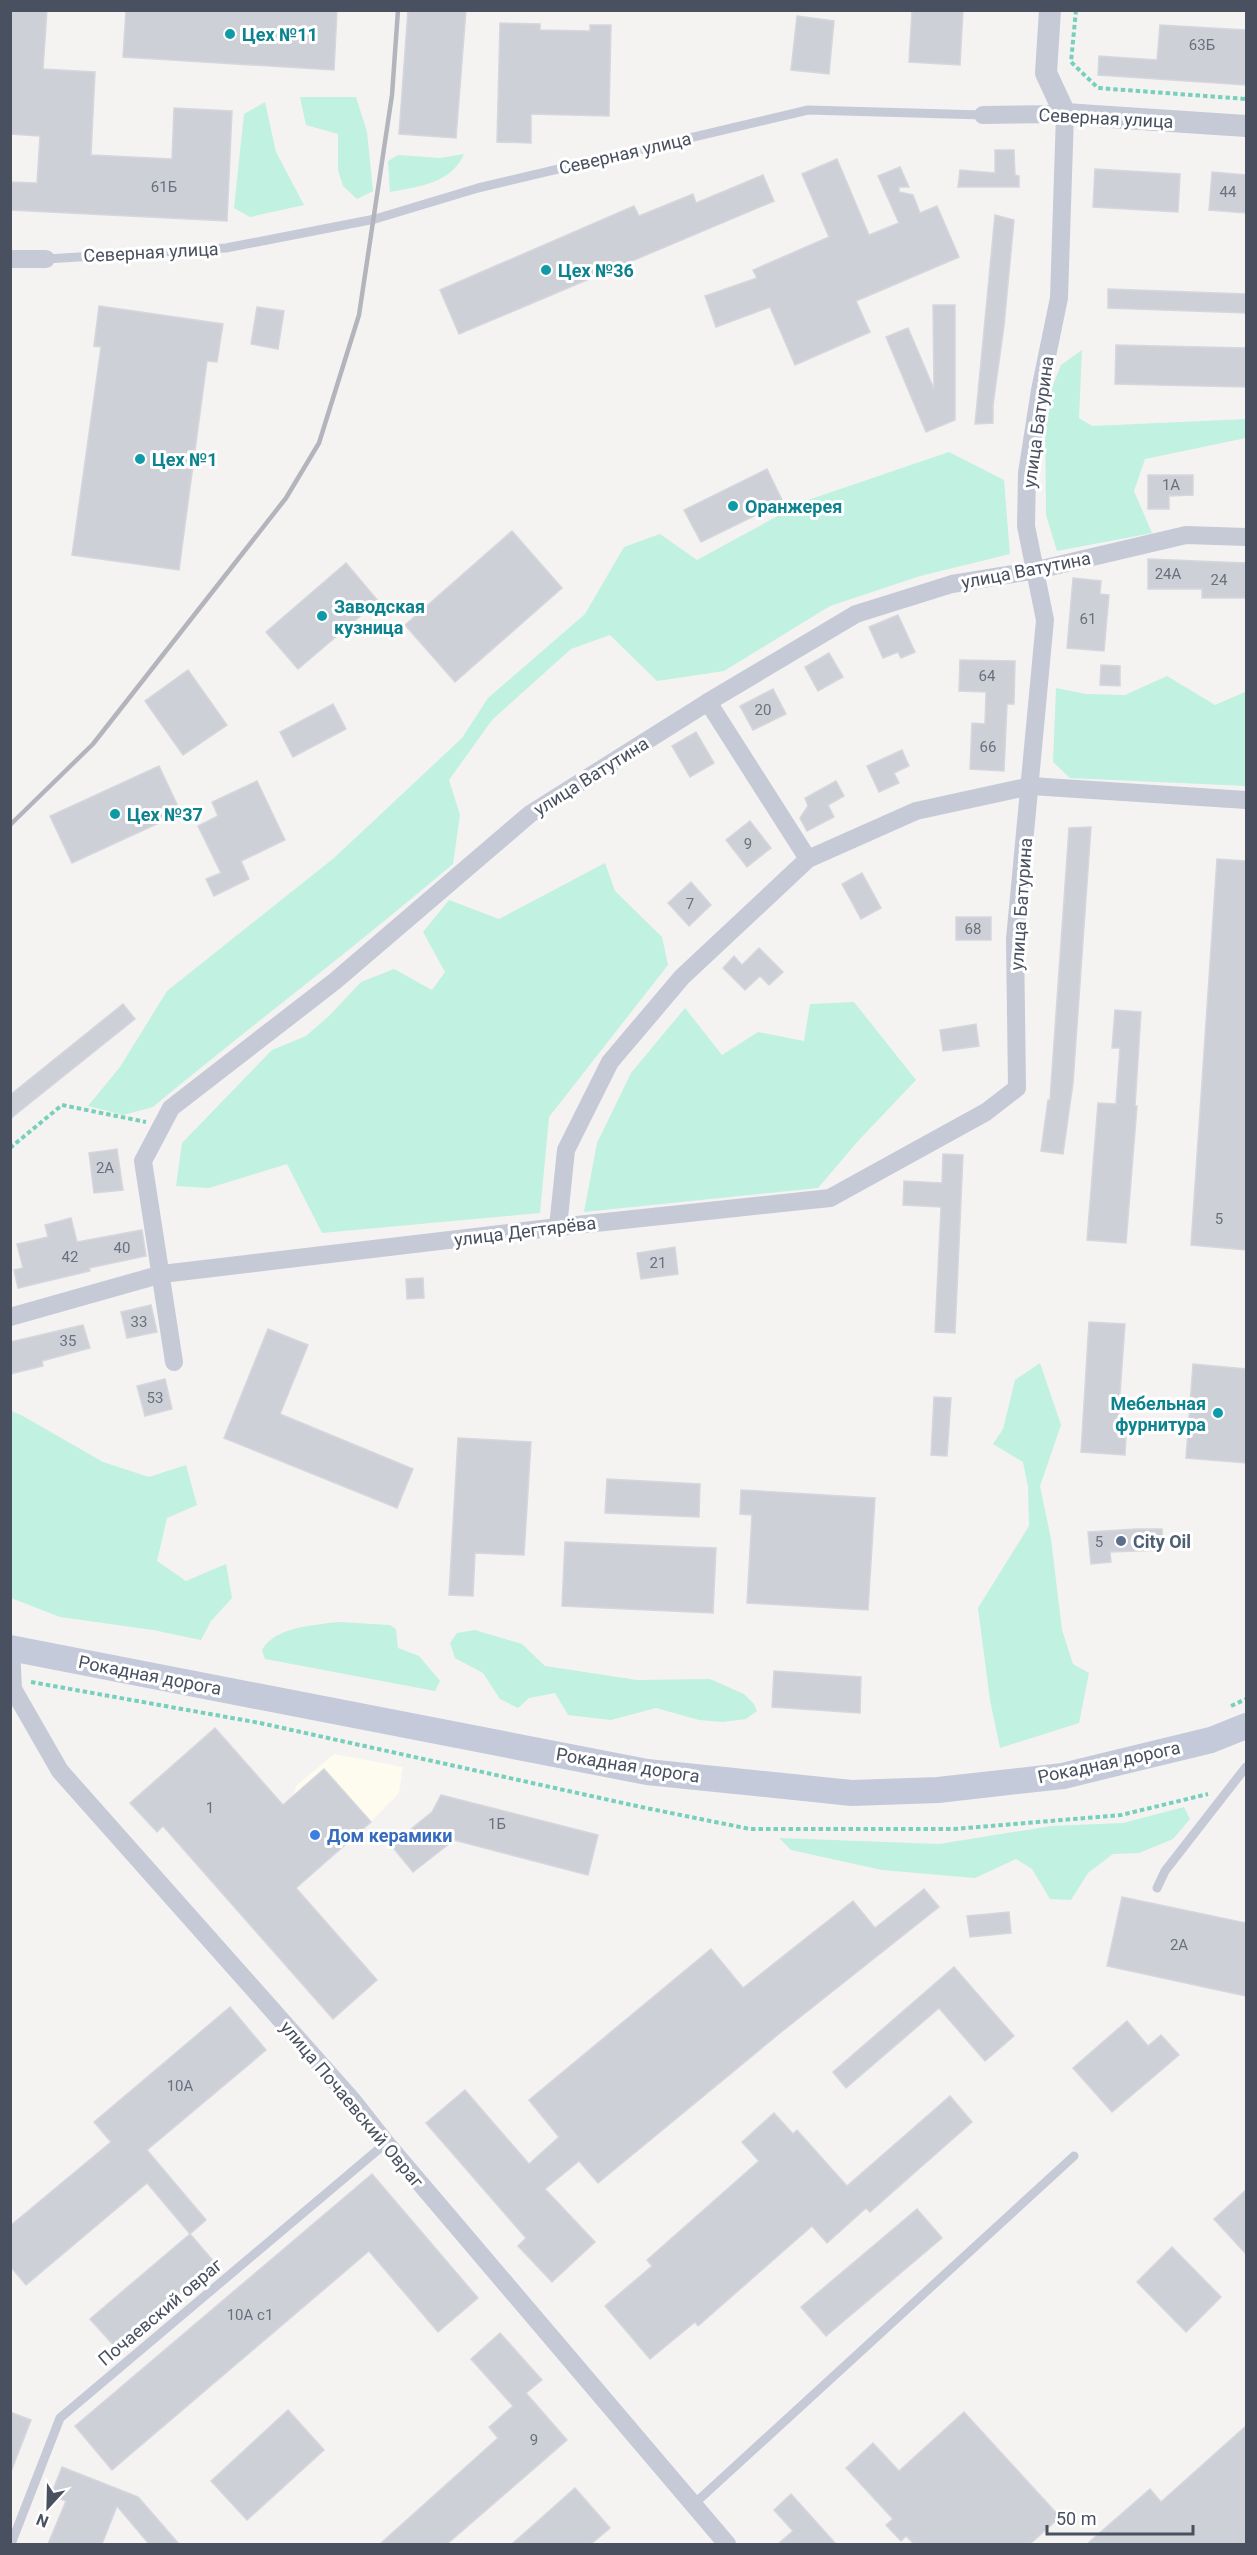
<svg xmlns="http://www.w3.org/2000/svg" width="1257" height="2555" viewBox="0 0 1257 2555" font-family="Roboto,sans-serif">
<rect width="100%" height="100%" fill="#f4f3f2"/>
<path fill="#fdfcee" d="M334,1754L403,1767L399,1793L371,1822L296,1888L289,1812L296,1786Z"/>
<g fill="#c1f1e0">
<path d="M300,97H356L367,132L373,191L357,199L343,186L338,170V134L306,125Z"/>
<path d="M265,102L276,152L304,205L250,217L234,208L244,114Z"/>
<path d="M464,154C452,183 418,187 390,192L388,161L398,155L440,158Z"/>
<path d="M1082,350L1079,418L1092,426L1246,419V438L1145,459L1134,491L1152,533L1057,551L1046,515L1045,405L1061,365Z"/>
<path d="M949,452L1004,480L1010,554L920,576L830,606L724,671L657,681L610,635L571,649L492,720L449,780L460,815L453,864C355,947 252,1025 153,1107L123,1115L88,1106L120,1067L167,991L334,858L462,738L488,698L585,614L624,547L660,534L697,560L805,501Z"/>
<path d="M1246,673V786L1070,778L1053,762L1056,688L1086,694L1125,695L1167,676L1215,705L1245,692Z"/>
<path d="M605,863L615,891L662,937L668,965L549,1117L540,1213L322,1233L287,1164L209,1188L176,1186L182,1143L272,1050L306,1036L329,1016L361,982L394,969L432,990L445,972L423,932L449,900L499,919Z"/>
<path d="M854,1002L916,1080L858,1141L818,1188L584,1212L597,1143L631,1073L685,1008L722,1055L758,1032L804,1041L810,1004Z"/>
<path d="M1040,1363L1061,1425L1040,1486L1051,1539L1062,1630L1073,1664L1089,1673L1079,1723L1000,1748L990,1700L978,1608L1029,1526L1028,1487L1023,1462L993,1444L1003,1429L1015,1380Z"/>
<path d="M11,1411L21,1415L103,1462L149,1477L186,1465L197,1505L167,1518L157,1561L186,1581L226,1564L232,1598L211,1621L201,1640L153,1630L60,1617L11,1598Z"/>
<path d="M338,1622L390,1625L396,1629L398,1648L419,1656L440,1681L435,1691L265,1659L262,1650C274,1627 315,1625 338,1622Z"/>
<path d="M475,1630L522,1644L545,1666L637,1680L710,1679L744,1694L754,1704L757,1711L746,1719L723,1722L699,1720L656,1708L611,1720L568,1715L555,1693L529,1698L518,1708L500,1699L483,1673L455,1658L450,1643L457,1633Z"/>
<path d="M1184,1807L1190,1819L1173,1839L1139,1853L1113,1854L1088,1873L1071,1900L1050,1899L1032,1869L1016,1859L975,1878L882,1870L791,1850L779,1838L939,1844L1051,1826L1123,1823Z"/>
</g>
<g fill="#ced0d7" stroke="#d6d6dd" stroke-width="1.5">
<path d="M10,10H47L43,69L95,72L91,155L172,159L174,108L232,111L227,221L10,210V182L37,183L40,136L10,134Z"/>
<path d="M126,10H337L334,70L123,57Z"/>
<path d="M408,10H466L456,138L399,134Z"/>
<path d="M912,10H963L960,65L909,62Z"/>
<path d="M797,16L834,21L829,74L791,70Z"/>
<path d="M500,23L540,24V30L590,31V25H611L609,116L531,114V143L497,142Z"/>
<path d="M1160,25L1246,30V85L1098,75L1099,56L1157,60Z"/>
<path d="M995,150H1014L1015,175L1019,176V187H958L960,170L995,173Z"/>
<path d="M837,159L869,235L899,223L878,176L900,167L909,187H899V192L913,195L920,213L937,206L959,257L856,301L870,332L795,365L770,307L716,327L705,296L757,278L753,270L829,237L802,174Z"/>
<path d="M1095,169L1180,174L1178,212L1093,207Z"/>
<path d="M1212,172L1246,175V213L1209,210Z"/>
<path d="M763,175L774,201L459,334L440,290L634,206L639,216L693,194L696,203Z"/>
<path d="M995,215L1014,220L1004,326L993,405V423L975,424Z"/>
<path d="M1108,289L1246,294V313L1108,308Z"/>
<path d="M933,305H955V420L926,432L886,337L908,328L934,389Z"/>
<path d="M99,306L223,324L217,362L207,361L179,570L72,555L101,347L94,346Z"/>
<path d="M257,307L284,311L278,349L251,344Z"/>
<path d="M1116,345L1246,348V387L1115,384Z"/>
<path d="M767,469L783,502L701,542L684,510Z"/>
<path d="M1148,475H1193V495L1169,496V509H1148Z"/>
<path d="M512,531L562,588L455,682L405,625Z"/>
<path d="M1148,559L1246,563V598H1202V589H1148Z"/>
<path d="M346,563L378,601L298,669L266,632Z"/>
<path d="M1073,578L1101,581L1100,594L1109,595L1104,651L1067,648Z"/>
<path d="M898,615L915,652L901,658L898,652L883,658L869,627Z"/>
<path d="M829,653L843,677L818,691L805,667Z"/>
<path d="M960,660L1015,661L1014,704H1007L1004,771L970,769L972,723L985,724L986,692L959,691Z"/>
<path d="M1101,665L1120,666V686L1100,685Z"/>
<path d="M188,670L227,725L183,755L145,701Z"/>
<path d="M773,689L786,714L753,730L740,706Z"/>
<path d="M333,704L346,729L293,757L280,732Z"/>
<path d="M696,732L714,763L690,777L672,746Z"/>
<path d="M902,750L909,766L894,773L899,783L879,792L867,766Z"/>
<path d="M159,766L181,813L72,863L50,816Z"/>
<path d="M257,781L285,840L241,861L249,879L214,896L206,879L221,873L198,826L218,816L212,802Z"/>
<path d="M836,781L844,796L828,805L834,817L807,831L800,818L808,806L805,798Z"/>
<path d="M750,821L771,848L747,867L726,840Z"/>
<path d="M1091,827L1073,1083L1063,1154L1041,1151L1048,1100H1050L1069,828Z"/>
<path d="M1217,859L1246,861V1250L1191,1245Z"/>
<path d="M862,873L881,908L861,919L842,884Z"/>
<path d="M691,882L711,905L689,926L668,903Z"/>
<rect x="956" y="917" width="35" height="23"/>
<path d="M759,948L783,972L769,985L760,976L745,990L723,968L734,956L742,965Z"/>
<path d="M123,1004L135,1019L10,1119V1095Z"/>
<path d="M1115,1010L1141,1012L1135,1106H1137L1126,1243L1087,1240L1098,1103L1116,1104L1120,1048H1112Z"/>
<path d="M976,1024L979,1046L943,1051L940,1030Z"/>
<path d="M117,1149L123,1190L94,1193L89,1153Z"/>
<path d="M943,1154L963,1155L955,1333L935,1332L941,1207L903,1205L904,1181L942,1183Z"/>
<path d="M71,1218L77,1242L142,1230L146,1256L89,1268L90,1271L18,1288L14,1270L23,1268L17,1244L48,1237L45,1225Z"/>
<path d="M675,1247L678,1274L641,1279L637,1253Z"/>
<path d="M423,1278L424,1298L407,1299L406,1279Z"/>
<path d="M151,1305L157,1332L127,1338L121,1312Z"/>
<path d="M1089,1322L1125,1324L1117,1435L1126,1436L1125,1455L1081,1452Z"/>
<path d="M83,1325L90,1348L42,1361L43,1366L10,1374V1342Z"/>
<path d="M268,1329L308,1345L280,1414L413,1469L397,1508L224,1438Z"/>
<path d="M1193,1364L1246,1369V1463L1186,1458Z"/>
<path d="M165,1379L172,1409L145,1416L137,1386Z"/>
<path d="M934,1397L951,1398L947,1456L931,1455Z"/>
<path d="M458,1438L531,1442L524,1555L475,1553L473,1596L449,1595Z"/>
<path d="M607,1479L700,1484L699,1517L605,1513Z"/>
<path d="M741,1490L875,1498L868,1610L747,1603L752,1515L740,1514Z"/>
<path d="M1137,1529H1162L1163,1550L1110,1552L1111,1562L1091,1564L1088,1532Z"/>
<path d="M565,1542L716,1548L713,1613L562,1606Z"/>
<path d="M774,1671L861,1677L860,1713L772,1707Z"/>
<path d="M215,1728L283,1805L324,1769L371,1822L296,1888L377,1980L333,2019L163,1826L157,1832L130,1803Z"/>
<path d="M441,1795L598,1835L588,1875L454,1840L413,1872L391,1845L432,1812Z"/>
<path d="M924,1889L939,1907L780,2033L598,2183L579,2161L545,2189L595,2242L552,2282L518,2246L526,2238L426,2123L465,2090L529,2164L559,2137L529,2100L711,1949L743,1988L853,1901L875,1928Z"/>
<path d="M1122,1897L1246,1923V1996L1107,1966Z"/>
<path d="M1009,1912L1011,1933L970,1937L967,1916Z"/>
<path d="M954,1967L1014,2036L985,2061L939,2008L846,2088L833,2072Z"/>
<path d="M230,2007L266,2050L147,2150L206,2220L190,2234L147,2183L26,2285L10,2266V2226L111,2142L94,2122Z"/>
<path d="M1127,2021L1148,2046L1161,2035L1179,2055L1112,2112L1073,2068Z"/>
<path d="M950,2096L972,2122L870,2212L866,2208L827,2243L812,2226L698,2326L695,2322L650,2359L605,2306L652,2266L647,2260L759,2161L742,2142L774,2113L793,2134L797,2130L847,2186Z"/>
<path d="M372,2174L478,2298L438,2332L369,2251L112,2470L75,2426Z"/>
<path d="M1246,2190V2254L1214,2219Z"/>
<path d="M917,2209L942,2238L826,2336L801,2307Z"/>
<path d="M190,2234L215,2263L116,2348L90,2319Z"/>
<path d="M1172,2247L1221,2297L1186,2332L1137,2282Z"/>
<path d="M500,2333L542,2380L526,2393L567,2440L447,2544H380L498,2438L489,2427L513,2406L471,2359Z"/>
<path d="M288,2410L324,2450L247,2520L211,2481Z"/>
<path d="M10,2412L31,2420L12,2469H10Z"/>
<path d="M964,2412L1060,2517L1030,2544H914L906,2536L901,2541L886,2525L893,2519L846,2468L873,2443L899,2471Z"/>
<path d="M1246,2426V2544H1087L1150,2489L1161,2502Z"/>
<path d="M62,2467L138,2497L179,2544H149L117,2506L102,2544H48L66,2501L51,2495Z"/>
<path d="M575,2488L610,2528L591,2544H512Z"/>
<path d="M791,2494L836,2544H778L793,2531L774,2510Z"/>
</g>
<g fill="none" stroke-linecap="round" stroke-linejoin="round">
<g stroke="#78d0bb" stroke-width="4" stroke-dasharray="4.5 3" stroke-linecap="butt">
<path d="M1076,10L1071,62L1098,88L1246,99"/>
<path d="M10,1148L62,1105L146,1122"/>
<path d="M31,1682L260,1723L641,1807L750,1829H954L1121,1815L1208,1794"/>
<path d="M1231,1706L1246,1699"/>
</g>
<g stroke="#c6cad7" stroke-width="9">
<path d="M46,259L226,248L375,219L478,188L808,110L983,115"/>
<path d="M1157,1888L1165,1871L1246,1767"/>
<path d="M693,2505L1074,2156"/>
<path d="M11,2544L60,2418L386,2143"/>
</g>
<g stroke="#c6cad7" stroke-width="18">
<path d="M10,259H46"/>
<path d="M708,702L808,859"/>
<path d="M558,1227L566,1150L610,1062L682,977L808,859L916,811L1031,786L1246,800"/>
<path d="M10,1317L162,1274L558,1227L830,1198L986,1112L1017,1088L1015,939L1045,620L1026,526L1027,473L1040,390L1059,298L1065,114L983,115"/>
<path d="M174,1362L143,1161L171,1108L335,981L530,814L708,702L856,614L952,584L1037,570L1186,535L1246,537"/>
<path d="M11,1648L13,1689L60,1771L353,2101L386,2143L727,2544"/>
</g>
<path stroke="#c6cad7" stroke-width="22" d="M1050,10L1046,73L1065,114L1246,126"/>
<path stroke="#c5cadb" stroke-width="26" d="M10,1648L647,1772L852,1793L938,1790L1063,1776L1211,1740L1246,1726"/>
<path stroke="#b4b5bc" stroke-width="4.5" d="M10,825L93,744L286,498L319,443L359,315L392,95L398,10"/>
</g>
<g fill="#0f9aa8" stroke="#fff" stroke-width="2">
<circle cx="230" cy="34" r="6"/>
<circle cx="546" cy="270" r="6"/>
<circle cx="140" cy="459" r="6"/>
<circle cx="733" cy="506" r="6"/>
<circle cx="322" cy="616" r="6"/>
<circle cx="115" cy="814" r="6"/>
<circle cx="1218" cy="1413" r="6"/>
</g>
<circle fill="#5c6f8a" stroke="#fff" stroke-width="2" cx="1121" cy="1541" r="6"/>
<circle fill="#3f7fe0" stroke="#fff" stroke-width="2" cx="315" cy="1835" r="6"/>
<g text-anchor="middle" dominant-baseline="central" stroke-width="6" stroke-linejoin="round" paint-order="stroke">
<g font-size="15" fill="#6a707e">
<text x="1202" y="45">63Б</text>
<text x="164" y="187">61Б</text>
<text x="1228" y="192">44</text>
<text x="1171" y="485">1А</text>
<text x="1168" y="574">24А</text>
<text x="1219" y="580">24</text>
<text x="1088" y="619">61</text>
<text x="987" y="676">64</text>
<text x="763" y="710">20</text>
<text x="988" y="747">66</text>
<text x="748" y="844">9</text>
<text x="690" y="904">7</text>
<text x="973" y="929">68</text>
<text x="105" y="1168">2А</text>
<text x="1219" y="1219">5</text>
<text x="122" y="1248">40</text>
<text x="70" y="1257">42</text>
<text x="658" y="1263">21</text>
<text x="139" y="1322">33</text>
<text x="68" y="1341">35</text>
<text x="155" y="1398">53</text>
<text x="1099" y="1542">5</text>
<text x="210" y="1808">1</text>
<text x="497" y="1824">1Б</text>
<text x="1179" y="1945">2А</text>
<text x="180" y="2086">10А</text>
<text x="250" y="2315">10А с1</text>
<text x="534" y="2440">9</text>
</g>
<g font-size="18" font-weight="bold" fill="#0d838f" stroke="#fff" text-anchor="start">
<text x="242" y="34">Цех №11</text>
<text x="558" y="270">Цех №36</text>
<text x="152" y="459">Цех №1</text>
<text x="745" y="506">Оранжерея</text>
<text x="334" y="606">Заводская<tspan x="334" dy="21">кузница</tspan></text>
<text x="127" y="814">Цех №37</text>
<text x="1206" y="1403" text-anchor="end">Мебельная<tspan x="1206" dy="21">фурнитура</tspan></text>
</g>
<g font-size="18" fill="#495060" stroke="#fff">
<text transform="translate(1106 118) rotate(3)">Северная улица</text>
<text transform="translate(625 153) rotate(-13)">Северная улица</text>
<text transform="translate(151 252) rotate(-3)">Северная улица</text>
<text transform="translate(1038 422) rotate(-82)">улица Батурина</text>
<text transform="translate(1026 570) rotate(-11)">улица Ватутина</text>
<text transform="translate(591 776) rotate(-32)">улица Ватутина</text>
<text transform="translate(1021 904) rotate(-86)">улица Батурина</text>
<text transform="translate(525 1231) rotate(-7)">улица Дегтярёва</text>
<text transform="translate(150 1675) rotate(11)">Рокадная дорога</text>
<text transform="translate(1109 1762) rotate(-12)">Рокадная дорога</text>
<text transform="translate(628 1765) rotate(9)">Рокадная дорога</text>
<text transform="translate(352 2104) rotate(50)">улица Почаевский Овраг</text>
<text transform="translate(160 2312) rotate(-40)">Почаевский овраг</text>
</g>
<g font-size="18" font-weight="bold" fill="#4e5e75" stroke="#fff" text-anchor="start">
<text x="1133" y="1541">City Oil</text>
</g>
<g font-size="18" font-weight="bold" fill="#366cbe" stroke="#fff" text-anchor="start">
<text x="327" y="1835">Дом керамики</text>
</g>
</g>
<rect width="1257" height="2555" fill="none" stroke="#495060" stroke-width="24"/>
<g transform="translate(48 2507) rotate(202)" stroke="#ffffff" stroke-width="4.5" paint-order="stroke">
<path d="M0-4.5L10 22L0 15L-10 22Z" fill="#495060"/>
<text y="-9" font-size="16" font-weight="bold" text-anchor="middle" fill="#495060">N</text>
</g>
<path d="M1047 2525v9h146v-9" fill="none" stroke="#495060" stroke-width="3"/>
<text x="1056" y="2525" font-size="18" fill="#495060" stroke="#ffffff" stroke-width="4.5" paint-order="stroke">50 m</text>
</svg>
